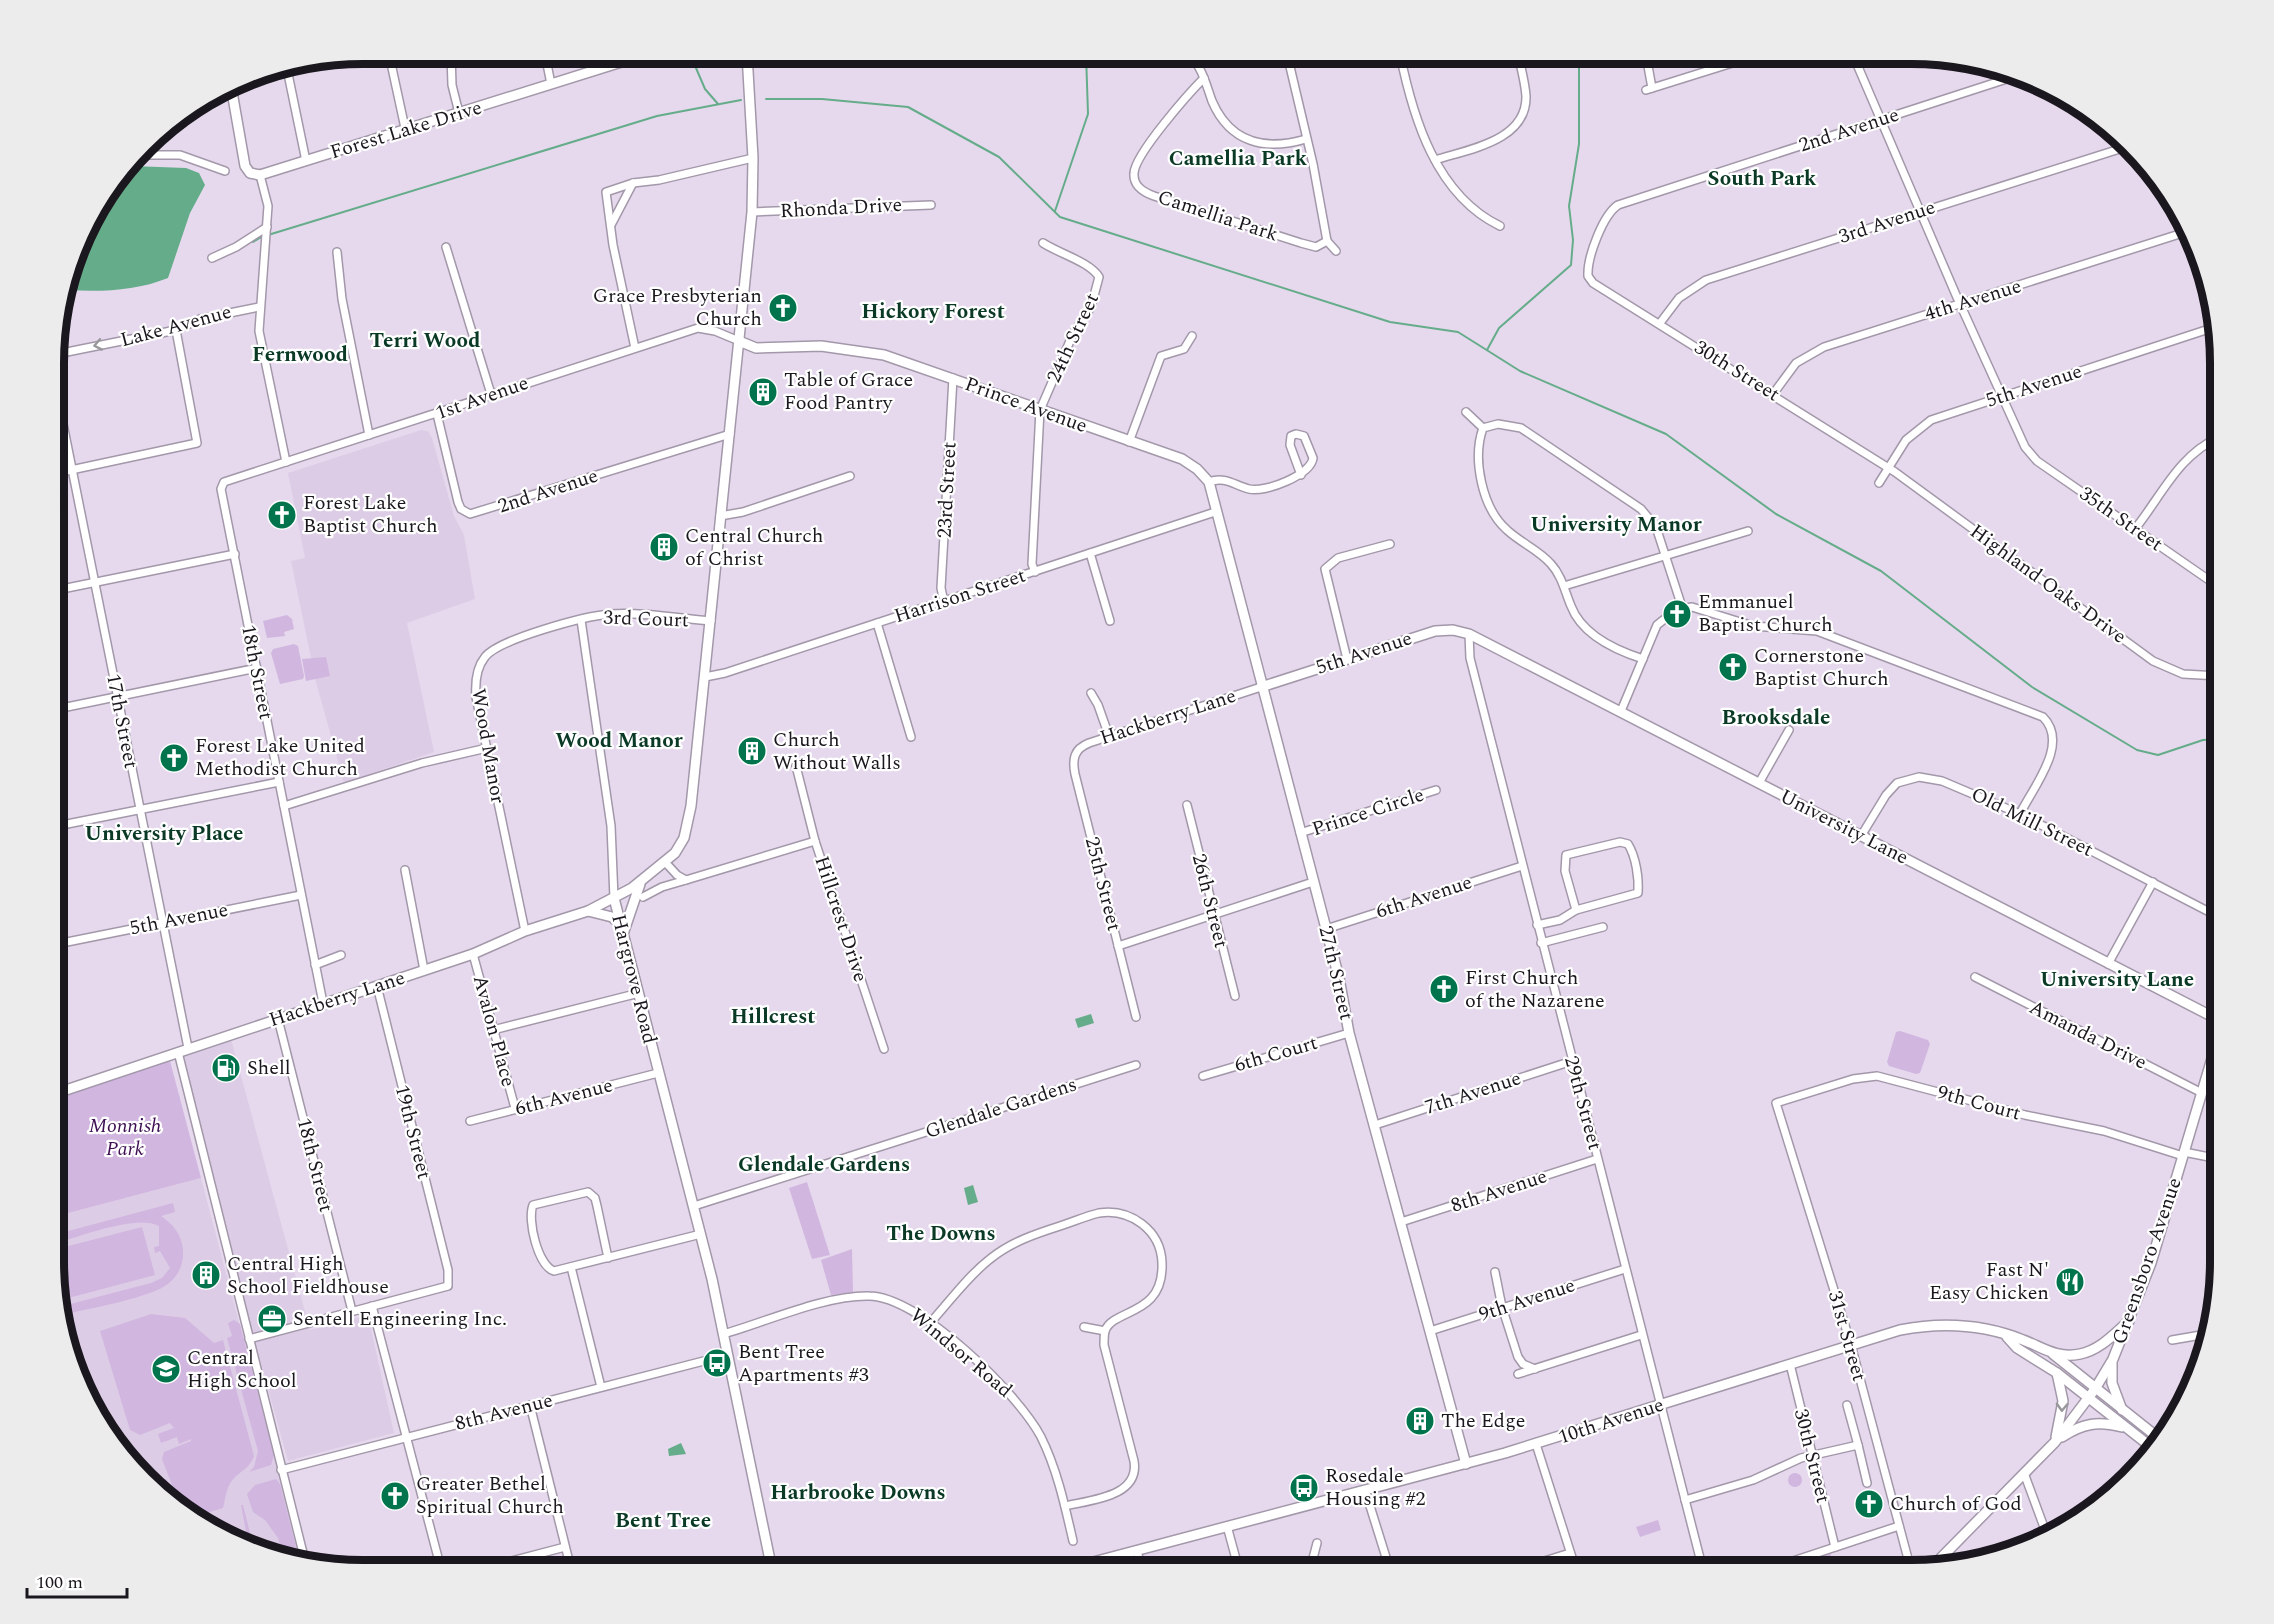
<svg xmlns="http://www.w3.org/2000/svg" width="2274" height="1624" viewBox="0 0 2274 1624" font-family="Spectral,serif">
<rect width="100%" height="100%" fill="#e6d9ed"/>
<g fill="#ddcce6">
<path d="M421,430L428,431L432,438L454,516L464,535L475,599L407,623L434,752L344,783L316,682L291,561L305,558L288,473Z"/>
<path d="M231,1039L310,1330L368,1315L394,1433L288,1461L237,1277L183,1054Z"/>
<path d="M201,1178L274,1455L299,1559L245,1547L175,1506L95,1415L57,1301V1216Z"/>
</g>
<g fill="#d1b6e0">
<path d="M287,615L292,619L294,629L284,632L285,636L267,638L263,621Z"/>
<path d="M294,644L298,646L304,676L303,679L280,684L271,653L273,649Z"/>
<path d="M326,657L330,676L306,681L302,659Z"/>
<path d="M1900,1031L1928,1040L1930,1044L1920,1073L1916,1074L1889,1066L1887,1062L1896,1032Z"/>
<path d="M170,1061L201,1178L57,1216V1099Z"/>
<path d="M807,1182L830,1255L812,1259L789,1188Z"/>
<path d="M173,1203L175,1212L161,1216C173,1224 182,1235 183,1250C184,1263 179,1275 169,1283C152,1298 86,1309 62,1315L59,1307L151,1283L162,1278L170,1268L160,1251L155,1253L154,1247L159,1246V1226C137,1214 82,1236 57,1243V1234Z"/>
<path d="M142,1227L155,1275L57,1301V1249Z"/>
<path d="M852,1249L853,1292L831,1295L821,1260Z"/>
<path d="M151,1314L185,1318L214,1343L223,1340L254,1456C250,1467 243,1470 235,1477C226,1486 226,1497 223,1508L193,1517L175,1506L164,1493L162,1480L166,1479L169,1486L172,1485L162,1459L164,1452L191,1441V1439L179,1444L177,1437L161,1443L158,1434L174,1428L170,1423L140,1435L130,1430L100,1331Z"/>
<path d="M234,1320L240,1324L274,1455L271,1465L249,1472L254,1467L258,1451L227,1338L232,1336L228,1323Z"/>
<path d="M75,1355L90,1377L96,1397L94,1412L106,1427L95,1415Z"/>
<circle cx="1795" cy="1480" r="7"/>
<path d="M276,1479L280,1484L299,1559L283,1555L278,1538L265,1520L253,1512L247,1494L255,1485Z"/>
<path d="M241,1505H243L254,1549L249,1547Z"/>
<path d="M1658,1520L1661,1530L1640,1537L1636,1527Z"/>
<path d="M1829,1549L1835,1570H1766Z"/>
</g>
<g fill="#65ac8a">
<path d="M132,166L186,168L199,173L205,185L190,213L168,278C136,291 101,292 67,290L86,226Z"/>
<path d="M1091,1014L1094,1023L1078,1028L1075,1019Z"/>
<path d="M973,1185L978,1202L968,1205L964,1188Z"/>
<path d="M681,1443L686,1454L669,1456L668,1449Z"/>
</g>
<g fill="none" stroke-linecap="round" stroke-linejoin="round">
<g stroke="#65ac8a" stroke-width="2">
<path d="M690,54L705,89L718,104"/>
<path d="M766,99H822L908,107L999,157L1060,217L1390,322L1458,332L1520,371L1666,434L1776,514L1881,571L2032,687L2137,750L2158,755L2203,740L2219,739"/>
<path d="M1055,211L1088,114L1086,54"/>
<path d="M268,235L657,116L741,100"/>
<path d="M253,242L263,236"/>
<path d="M1487,350L1499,328L1571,265L1573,240L1569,206L1579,144V55"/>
</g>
<g stroke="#a398aa" stroke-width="10">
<g id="street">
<path d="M389,54L405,128"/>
<path d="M451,54L452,85L459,113"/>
<path d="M545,54L551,84"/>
<path d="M1189,54C1202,67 1206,84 1212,101C1230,143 1265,151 1306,139"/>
<path d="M1287,54L1313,164L1327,241"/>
<path d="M1400,54C1413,118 1436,195 1500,226"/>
<path d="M1646,55L1652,88"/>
<path d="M1853,55L1956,295L2025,447L2037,461L2219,587"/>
<path d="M287,69L306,161"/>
<path d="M2019,75L1618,205C1603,215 1587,257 1588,276L1593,283L1895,472L2153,661L2183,674L2219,676"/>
<path d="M1204,78C1189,93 1135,154 1134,173C1133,186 1143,192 1154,196L1301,243L1316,247L1327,241"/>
<path d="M1646,90L1758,55"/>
<path d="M141,155H180L225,171"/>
<path d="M1435,160C1469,149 1527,141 1526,96C1525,82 1521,68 1518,54"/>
<path d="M260,175L268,206L259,331L286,462"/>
<path d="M752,212L931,205"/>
<path d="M611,225L633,183"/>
<path d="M1327,241L1336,251"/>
<path d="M446,247L491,394"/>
<path d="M337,252L342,299L369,435"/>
<path d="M212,258L236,247L267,227"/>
<path d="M1660,323L1679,298L1706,280L2129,146"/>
<path d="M635,348L613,245L606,192L633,183L659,180L753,158"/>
<path d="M57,354L176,330L200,319L259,307"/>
<path d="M57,394L188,1048"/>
<path d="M1773,394L1796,363L1824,347L2189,231"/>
<path d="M1466,412L1483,428"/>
<path d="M437,414L458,502L461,509L470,514L730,434"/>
<path d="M1129,442L1161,356L1184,349L1192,336"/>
<path d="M57,473L197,443L176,330"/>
<path d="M1209,482C1225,476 1234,485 1249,489C1265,493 1311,475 1313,458L1304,436L1296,434L1291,436L1290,445L1301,475"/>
<path d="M1879,483L1906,440L1931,420L2215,327"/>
<path d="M720,516L743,512L850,476"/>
<path d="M2135,529C2162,495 2178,456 2219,437"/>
<path d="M1090,553L1110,621"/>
<path d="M1035,572L1032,564L1040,410L1073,334L1091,307L1099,277C1090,262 1060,254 1043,243"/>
<path d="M1564,586L1748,531"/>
<path d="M57,590L235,554"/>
<path d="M944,602L941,588L953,378"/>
<path d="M581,620L611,826L614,898"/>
<path d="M877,623L911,737"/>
<path d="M1469,634L1470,658L1703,1570"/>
<path d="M1347,659L1325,569L1338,558L1390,544"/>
<path d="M1643,659C1615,650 1582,635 1571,606C1565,592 1562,576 1551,564C1539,550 1521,543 1507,530C1482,508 1472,459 1483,428L1498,424L1521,428L1641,509L1656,527L1682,607"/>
<path d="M705,677L725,673L1215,512"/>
<path d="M1091,693L1098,705L1109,736"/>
<path d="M57,709L257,668"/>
<path d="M1621,711L1657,625L1676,610L1692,607L1753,626L1817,631L2043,717C2070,744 2033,787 2020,814"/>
<path d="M796,766L815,841L884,1049"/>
<path d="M1759,783L1789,730"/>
<path d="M1187,805L1235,996"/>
<path d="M284,806L422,763L487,748"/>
<path d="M57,826L279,782"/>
<path d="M1300,833L1436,790"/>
<path d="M1861,836L1886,795L1897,783L1919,777L1942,781L2020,814L2219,917"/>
<path d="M1620,842L1628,844C1636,857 1639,878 1638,893L1576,910L1565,871L1566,855Z"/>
<path d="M665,862L677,875L686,880L815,841"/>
<path d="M405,870L424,970"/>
<path d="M643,897L662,887L686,880"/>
<path d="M1537,925L1560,920L1576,910"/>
<path d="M1326,929L1522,866"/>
<path d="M525,931L476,697C475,683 476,668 485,657C499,639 585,616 610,614C643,612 678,618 711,621"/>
<path d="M1541,943L1603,927"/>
<path d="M57,944L301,895"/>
<path d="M1118,946L1313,882"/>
<path d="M473,954L515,1108"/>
<path d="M2108,964L2153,882"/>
<path d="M315,965L341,955"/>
<path d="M1975,977L2202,1093"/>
<path d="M323,1003L221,489L224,482L698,328L715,331L739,341"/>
<path d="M1136,1017L1075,774C1072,759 1074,749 1089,743L1261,687"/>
<path d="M278,1019L352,1311"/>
<path d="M493,1030L639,993"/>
<path d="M178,1052L305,1561"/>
<path d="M1203,1076L1349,1033"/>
<path d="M470,1121L658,1073"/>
<path d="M1375,1125L1572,1061"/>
<path d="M2184,1152L2219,1159"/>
<path d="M694,1206L1136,1065"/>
<path d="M1401,1222L1597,1159"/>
<path d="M608,1258L597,1206L595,1198L588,1192L533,1205C527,1220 538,1266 554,1271L701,1234"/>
<path d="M571,1267L601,1387"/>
<path d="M1495,1272L1502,1307L1518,1357L1523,1364L1535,1369"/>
<path d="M372,1306L441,1569"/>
<path d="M931,1322C950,1301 968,1276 990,1259C1011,1242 1035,1234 1060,1226C1073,1222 1086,1216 1099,1213C1130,1208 1161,1230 1162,1263C1164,1317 1113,1308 1105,1331C1104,1335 1104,1341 1104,1345L1134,1461C1140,1497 1090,1500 1065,1506"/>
<path d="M1084,1327L1105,1331"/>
<path d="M1430,1331L1625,1269"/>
<path d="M723,1334C766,1322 825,1295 869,1296C919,1296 1018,1393 1041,1437C1057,1469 1065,1506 1073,1541"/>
<path d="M249,1339L448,1286V1270L377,986"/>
<path d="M2172,1340L2207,1334"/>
<path d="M1790,1364L1835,1547"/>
<path d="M1518,1374L1641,1335"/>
<path d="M530,1405L571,1569"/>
<path d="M1847,1405L1858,1445"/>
<path d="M1536,1444L1576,1570"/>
<path d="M281,1470L727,1355"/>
<path d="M2024,1473L2048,1538"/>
<path d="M1365,1490L1390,1570"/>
<path d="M1685,1500L1753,1480L1801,1458L1858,1445L1867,1483"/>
<path d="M1227,1526L1239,1570"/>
<path d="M1137,1551L1142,1570"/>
<path d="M481,1569L565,1547"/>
<path d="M1310,1570L1317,1543"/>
<path d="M1377,1570L1389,1565"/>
<path d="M1516,1570L1570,1553"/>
<path d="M1766,1570L1899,1526"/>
<path d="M1911,1570L1851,1345L1776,1103L1853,1079L1877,1076L2025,1115L2104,1131L2183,1156"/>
</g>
</g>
<g stroke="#a398aa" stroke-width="12">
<g id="secondary">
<path d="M231,86L245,166L250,173L260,175L647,54"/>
<path d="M739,341L756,348L821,346L884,355L1182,459L1197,469L1209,482L1339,978L1349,1033L1466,1464"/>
<path d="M1261,687L1435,631L1453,630L1469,634L2219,1020"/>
<path d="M614,898L712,1279L772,1570"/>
<path d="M588,911L612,917L621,925"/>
<path d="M624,931L640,884"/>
<path d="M57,1093L473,954L525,931L588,911L632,888L675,853L684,838L691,806L752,212L753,158L747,54"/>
<path d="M2007,1337L2017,1348L2057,1373L2155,1450"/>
<path d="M2053,1354L2161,1440"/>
<path d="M2112,1362V1383L2122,1410"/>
<path d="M2056,1437L2063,1401L2057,1373"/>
<path d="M2062,1437C2083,1423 2098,1421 2122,1427"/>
<path d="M1932,1567L2055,1442L2095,1389L2113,1359L2151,1263L2219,1035"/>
<path d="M1063,1570L1505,1453L1900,1330C1941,1322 1983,1324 2023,1340C2042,1347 2057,1359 2080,1354C2100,1350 2114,1334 2129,1321"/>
</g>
</g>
<use href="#street" stroke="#fff" stroke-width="7"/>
<use href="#secondary" stroke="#fff" stroke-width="9"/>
</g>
<defs><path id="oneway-chevron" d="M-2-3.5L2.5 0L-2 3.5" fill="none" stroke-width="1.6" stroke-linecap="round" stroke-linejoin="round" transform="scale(1.5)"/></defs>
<g stroke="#98979a">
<use href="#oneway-chevron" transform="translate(98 345) rotate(169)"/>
<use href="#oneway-chevron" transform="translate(2062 1407) rotate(92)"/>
</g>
<defs>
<g id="church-disc" transform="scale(1.5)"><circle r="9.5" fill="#01744e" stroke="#fff"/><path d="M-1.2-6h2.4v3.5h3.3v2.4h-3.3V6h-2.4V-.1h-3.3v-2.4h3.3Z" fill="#fff"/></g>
<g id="building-disc" transform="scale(1.5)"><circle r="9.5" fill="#01744e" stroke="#fff"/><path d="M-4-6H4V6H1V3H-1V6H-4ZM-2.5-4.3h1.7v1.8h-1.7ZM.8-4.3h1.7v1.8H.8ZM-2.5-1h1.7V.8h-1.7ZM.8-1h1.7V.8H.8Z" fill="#fff"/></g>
<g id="fuel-disc" transform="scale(1.5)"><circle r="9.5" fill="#01744e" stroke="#fff"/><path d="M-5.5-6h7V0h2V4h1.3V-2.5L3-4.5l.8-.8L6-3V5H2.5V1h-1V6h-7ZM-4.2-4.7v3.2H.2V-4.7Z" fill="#fff"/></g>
<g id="restaurant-disc" transform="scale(1.5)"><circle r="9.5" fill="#01744e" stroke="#fff"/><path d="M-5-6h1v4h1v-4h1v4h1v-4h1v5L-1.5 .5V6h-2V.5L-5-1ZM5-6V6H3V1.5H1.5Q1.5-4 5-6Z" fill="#fff"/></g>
<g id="office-disc" transform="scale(1.5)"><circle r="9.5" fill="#01744e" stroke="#fff"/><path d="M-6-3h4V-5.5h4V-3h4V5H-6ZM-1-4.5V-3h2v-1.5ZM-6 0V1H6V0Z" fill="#fff"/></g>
<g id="bus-disc" transform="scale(1.5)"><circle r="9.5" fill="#01744e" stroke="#fff"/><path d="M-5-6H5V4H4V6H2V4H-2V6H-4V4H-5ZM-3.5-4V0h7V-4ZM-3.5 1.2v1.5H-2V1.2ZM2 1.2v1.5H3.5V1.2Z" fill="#fff"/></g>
<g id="school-disc" transform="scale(1.5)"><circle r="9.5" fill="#01744e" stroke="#fff"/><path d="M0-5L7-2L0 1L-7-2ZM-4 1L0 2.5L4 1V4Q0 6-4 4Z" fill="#fff"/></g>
</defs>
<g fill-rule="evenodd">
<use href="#church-disc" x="783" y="308"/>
<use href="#building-disc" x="763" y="392"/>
<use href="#church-disc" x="282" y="515"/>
<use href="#building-disc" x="664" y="547"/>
<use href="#church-disc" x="1677" y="614"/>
<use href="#church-disc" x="1733" y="667"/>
<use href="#building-disc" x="752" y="751"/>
<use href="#church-disc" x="174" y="758"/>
<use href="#church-disc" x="1444" y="989"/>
<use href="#fuel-disc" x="226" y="1068"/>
<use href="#building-disc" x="206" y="1275"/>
<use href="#restaurant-disc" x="2070" y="1282"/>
<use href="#office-disc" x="272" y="1319"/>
<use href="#bus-disc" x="717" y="1363"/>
<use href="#school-disc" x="166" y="1369"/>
<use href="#building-disc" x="1420" y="1421"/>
<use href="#bus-disc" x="1304" y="1488"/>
<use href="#church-disc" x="395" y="1496"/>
<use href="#church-disc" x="1869" y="1504"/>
</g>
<g text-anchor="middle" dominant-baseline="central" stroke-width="4.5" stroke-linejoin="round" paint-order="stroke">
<g font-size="20" fill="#1b171e" stroke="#fff">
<text transform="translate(406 130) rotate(-17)">Forest Lake Drive</text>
<text transform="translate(1849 130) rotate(-18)">2nd Avenue</text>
<text transform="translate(841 208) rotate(-3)">Rhonda Drive</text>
<text transform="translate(1218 216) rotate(18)">Camellia Park</text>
<text transform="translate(1887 222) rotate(-18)">3rd Avenue</text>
<text transform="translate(1973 300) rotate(-17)">4th Avenue</text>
<text transform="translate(176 326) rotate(-15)">Lake Avenue</text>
<text transform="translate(1073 338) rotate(-65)">24th Street</text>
<text transform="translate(1737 371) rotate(32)">30th Street</text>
<text transform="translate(2034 386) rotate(-18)">5th Avenue</text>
<text transform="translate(482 398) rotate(-19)">1st Avenue</text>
<text transform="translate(1026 405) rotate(20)">Prince Avenue</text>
<text transform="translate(947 490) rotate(-87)">23rd Street</text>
<text transform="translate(548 491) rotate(-18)">2nd Avenue</text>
<text transform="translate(2121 519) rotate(35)">35th Street</text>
<text transform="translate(2048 584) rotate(36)">Highland Oaks Drive</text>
<text transform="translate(960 596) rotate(-18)">Harrison Street</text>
<text transform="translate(646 619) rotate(2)">3rd Court</text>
<text transform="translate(1364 653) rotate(-18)">5th Avenue</text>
<text transform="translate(257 672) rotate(79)">18th Street</text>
<text transform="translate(1168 717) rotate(-18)">Hackberry Lane</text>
<text transform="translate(122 721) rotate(79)">17th Street</text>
<text transform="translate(488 746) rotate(80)">Wood Manor</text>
<text transform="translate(1368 812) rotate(-18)">Prince Circle</text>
<text transform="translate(2032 822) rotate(26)">Old Mill Street</text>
<text transform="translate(1844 827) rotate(27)">University Lane</text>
<text transform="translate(1103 884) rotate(76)">25th Street</text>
<text transform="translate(1424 897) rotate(-18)">6th Avenue</text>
<text transform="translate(1210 901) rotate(76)">26th Street</text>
<text transform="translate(179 919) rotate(-11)">5th Avenue</text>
<text transform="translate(841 919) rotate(72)">Hillcrest Drive</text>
<text transform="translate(1336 973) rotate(77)">27th Street</text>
<text transform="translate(634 979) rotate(76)">Hargrove Road</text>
<text transform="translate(337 999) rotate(-18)">Hackberry Lane</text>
<text transform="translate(494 1031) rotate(75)">Avalon Place</text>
<text transform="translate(2088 1035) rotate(27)">Amanda Drive</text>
<text transform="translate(1276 1054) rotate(-16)">6th Court</text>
<text transform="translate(1473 1093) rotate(-18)">7th Avenue</text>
<text transform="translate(564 1097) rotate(-14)">6th Avenue</text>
<text transform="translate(1583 1103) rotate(75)">29th Street</text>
<text transform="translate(1979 1103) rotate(15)">9th Court</text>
<text transform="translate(1001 1108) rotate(-18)">Glendale Gardens</text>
<text transform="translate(413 1132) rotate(76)">19th Street</text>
<text transform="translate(315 1165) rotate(76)">18th Street</text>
<text transform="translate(1499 1191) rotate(-18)">8th Avenue</text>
<text transform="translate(2147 1261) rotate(-71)">Greensboro Avenue</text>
<text transform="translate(1527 1300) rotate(-18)">9th Avenue</text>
<text transform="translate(1847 1336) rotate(74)">31st Street</text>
<text transform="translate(961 1353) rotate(40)">Windsor Road</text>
<text transform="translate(504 1412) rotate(-14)">8th Avenue</text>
<text transform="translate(1611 1421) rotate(-18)">10th Avenue</text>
<text transform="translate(1812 1456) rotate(76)">30th Street</text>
</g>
<g font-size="20" fill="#1b171e" stroke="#fff" text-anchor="start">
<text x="762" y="296" text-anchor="end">Grace Presbyterian<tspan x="762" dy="23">Church</tspan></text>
<text x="784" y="380">Table of Grace<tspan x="784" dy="23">Food Pantry</tspan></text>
<text x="303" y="503">Forest Lake<tspan x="303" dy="23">Baptist Church</tspan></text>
<text x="685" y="536">Central Church<tspan x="685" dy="23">of Christ</tspan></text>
<text x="1698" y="602">Emmanuel<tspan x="1698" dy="23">Baptist Church</tspan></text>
<text x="1754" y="656">Cornerstone<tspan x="1754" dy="23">Baptist Church</tspan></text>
<text x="773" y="740">Church<tspan x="773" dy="23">Without Walls</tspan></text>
<text x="195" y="746">Forest Lake United<tspan x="195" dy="23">Methodist Church</tspan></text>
<text x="1465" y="978">First Church<tspan x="1465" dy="23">of the Nazarene</tspan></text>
<text x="247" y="1068">Shell</text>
<text x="227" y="1264">Central High<tspan x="227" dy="23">School Fieldhouse</tspan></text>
<text x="2049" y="1270" text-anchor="end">Fast N'<tspan x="2049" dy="23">Easy Chicken</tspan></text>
<text x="293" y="1319">Sentell Engineering Inc.</text>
<text x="738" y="1352">Bent Tree<tspan x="738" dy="23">Apartments #3</tspan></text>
<text x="187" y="1358">Central<tspan x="187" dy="23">High School</tspan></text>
<text x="1441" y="1421">The Edge</text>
<text x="1325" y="1476">Rosedale<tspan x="1325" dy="23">Housing #2</tspan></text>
<text x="416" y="1484">Greater Bethel<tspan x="416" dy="23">Spiritual Church</tspan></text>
<text x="1890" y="1504">Church of God</text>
</g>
<g font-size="20" font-style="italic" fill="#3e0f52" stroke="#fff">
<text x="125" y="1126">Monnish<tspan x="125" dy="23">Park</tspan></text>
</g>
<g font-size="21" font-weight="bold" fill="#0a3926" stroke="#fff">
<text x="1238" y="159">Camellia Park</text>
<text x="1762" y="179">South Park</text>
<text x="933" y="312">Hickory Forest</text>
<text x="425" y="341">Terri Wood</text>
<text x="300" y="355">Fernwood</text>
<text x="1616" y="525">University Manor</text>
<text x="1776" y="718">Brooksdale</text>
<text x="619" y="741">Wood Manor</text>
<text x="164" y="834">University Place</text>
<text x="2117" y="980">University Lane</text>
<text x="773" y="1017">Hillcrest</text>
<text x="824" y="1165">Glendale Gardens</text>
<text x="941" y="1234">The Downs</text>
<text x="858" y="1493">Harbrooke Downs</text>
<text x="663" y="1521">Bent Tree</text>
</g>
</g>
<path d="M0 0H2274V1624H0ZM363 64H1911A299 299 0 0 1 2210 363V1261A299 299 0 0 1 1911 1560H363A299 299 0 0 1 64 1261V363A299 299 0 0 1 363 64Z" fill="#edeced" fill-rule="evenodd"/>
<path fill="none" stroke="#1b171e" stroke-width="8" d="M363 64H1911A299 299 0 0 1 2210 363V1261A299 299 0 0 1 1911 1560H363A299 299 0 0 1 64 1261V363A299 299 0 0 1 363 64Z"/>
<path d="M27 1588v9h100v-9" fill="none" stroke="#1b171e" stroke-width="3"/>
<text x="36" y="1588" font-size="18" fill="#1b171e" stroke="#ffffff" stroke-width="4.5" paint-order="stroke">100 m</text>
</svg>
